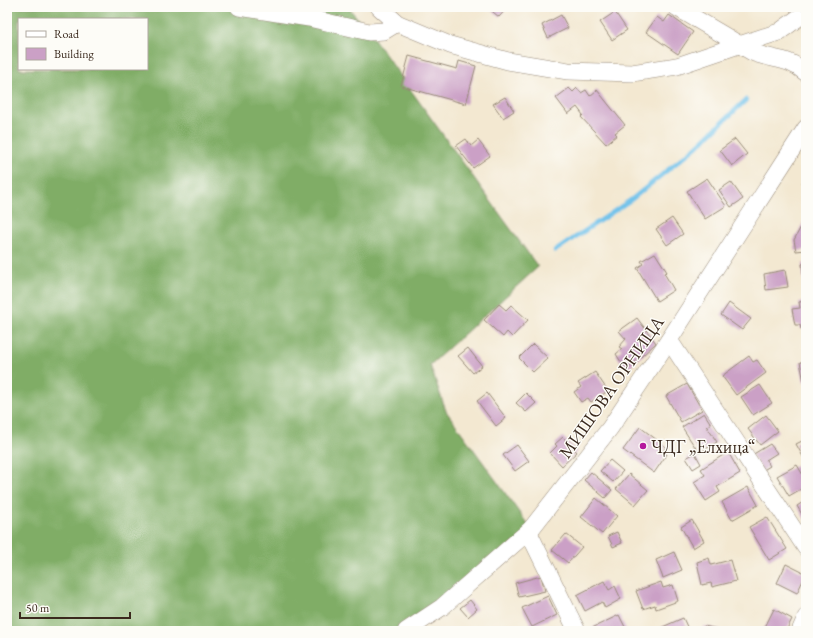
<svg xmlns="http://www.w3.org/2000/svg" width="813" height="638" viewBox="0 0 813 638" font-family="'EB Garamond',serif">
<rect width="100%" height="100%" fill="#fdfcf7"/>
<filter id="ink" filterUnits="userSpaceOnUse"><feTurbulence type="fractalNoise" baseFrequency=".025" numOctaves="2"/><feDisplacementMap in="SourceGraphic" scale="8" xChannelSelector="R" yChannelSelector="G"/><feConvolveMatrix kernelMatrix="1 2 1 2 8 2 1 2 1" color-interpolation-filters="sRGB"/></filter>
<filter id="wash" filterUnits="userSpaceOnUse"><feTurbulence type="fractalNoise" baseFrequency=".012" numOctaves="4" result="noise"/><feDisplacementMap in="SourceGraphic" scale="16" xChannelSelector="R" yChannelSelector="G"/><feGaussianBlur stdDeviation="0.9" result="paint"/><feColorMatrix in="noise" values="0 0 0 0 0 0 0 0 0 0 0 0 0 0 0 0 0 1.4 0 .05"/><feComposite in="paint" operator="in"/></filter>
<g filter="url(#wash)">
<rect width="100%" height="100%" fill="#f3e8d1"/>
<path fill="#80ad66" stroke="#5e6c42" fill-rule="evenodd" d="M7,7H348L369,32L538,267L430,365L446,411L531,529L406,631H7ZM19,19H147V69H19Z"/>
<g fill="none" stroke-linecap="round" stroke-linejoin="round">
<path stroke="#6ec1ea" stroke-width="4.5" d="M555,251L632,199L696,147L746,100"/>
</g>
<g id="blocks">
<g fill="#cba0c6">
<path d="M487,7H508L499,17Z"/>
<path d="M615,12L627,30L612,40L600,22Z"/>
<path d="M561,15L568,28L548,38L542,25Z"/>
<path d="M669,15L693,32L678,54L646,32L657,17L664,22Z"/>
<path d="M409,56L457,69L459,61L476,66L466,104L401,86Z"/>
<path d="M569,88L573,92L577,88L581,93L586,90L590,96L597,90L625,125L615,133L617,135L606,144L581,117L583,115L577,107L568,114L556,98Z"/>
<path d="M505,97L514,111L503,118L493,104Z"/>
<path d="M466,139L471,146L478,140L490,156L473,168L456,146Z"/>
<path d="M735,139L747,154L732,166L720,150Z"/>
<path d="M707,178L726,206L705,219L687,191Z"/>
<path d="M806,181V200H805L802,182Z"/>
<path d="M731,182L743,199L731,207L719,190Z"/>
<path d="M672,218L683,234L667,245L656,229Z"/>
<path d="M806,222V250L796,251L794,240L803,223Z"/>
<path d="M655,253L667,272L664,273L674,290L657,301L637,268L643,264L641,261Z"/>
<path d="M806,263V293H805L802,264Z"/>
<path d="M785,270L788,287L766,290L764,274Z"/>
<path d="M806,301V328L801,329L800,325H795L792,309L800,308L799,302Z"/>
<path d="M729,303L751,319L742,330L721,315Z"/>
<path d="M499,304L506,310L511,305L528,320L512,337L507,332L503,337L484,320Z"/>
<path d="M637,318L656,343L629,368L621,362L616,354L622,349L619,347L626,339L619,331Z"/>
<path d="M533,344L548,358L533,372L519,358Z"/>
<path d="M468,348L482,366L473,373L458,356Z"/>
<path d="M749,356L753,362L757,360L766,373L736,395L722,376Z"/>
<path d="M806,361V382H804L800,362Z"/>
<path d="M595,372L608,391L591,402L588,398L581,402L574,392L581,387L578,383Z"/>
<path d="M687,384L702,410L681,422L666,396Z"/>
<path d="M760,385L772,403L753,415L741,397Z"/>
<path d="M487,393L506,418L496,426L477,401Z"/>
<path d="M526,393L536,403L526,412L516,403Z"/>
<path d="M704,413L711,424L707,427L717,442L699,453L682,427Z"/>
<path d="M766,415L778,431L760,445L748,429Z"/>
<path d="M640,427L666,447L663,451L667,454L654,473L623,450Z"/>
<path d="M563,437L577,452L562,466L550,453L557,446L555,444Z"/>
<path d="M806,439V462L796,444Z"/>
<path d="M770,444L777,453L766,460L770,466L762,471L752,455Z"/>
<path d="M517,445L529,461L515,471L503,455Z"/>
<path d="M728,452L740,473L717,487L720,492L706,501L694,482L705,475L701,469Z"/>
<path d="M695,453L701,464L693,469L686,458Z"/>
<path d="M610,460L623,471L613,482L600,471Z"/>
<path d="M797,465L806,480V486L789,496L777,476Z"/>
<path d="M591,472L612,490L605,498L584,480Z"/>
<path d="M629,474L648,490L635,505L616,489Z"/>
<path d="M748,487L758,505L732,520L722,502Z"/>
<path d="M596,498L617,516L602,534L581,517Z"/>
<path d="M806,500V521L797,506Z"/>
<path d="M767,517L787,549L769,560L749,527Z"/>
<path d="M692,520L704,541L693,548L681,527Z"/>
<path d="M617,532L622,543L613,547L608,536Z"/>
<path d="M566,534L582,547L568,563L552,550Z"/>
<path d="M674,552L682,570L663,578L656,560Z"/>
<path d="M709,558L711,565L730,560L736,581L712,587L711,583L702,585L697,562Z"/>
<path d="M786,564L806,574L797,593L777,583Z"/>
<path d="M541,576L545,591L519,597L515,583Z"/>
<path d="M604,581L609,590L615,586L621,599L605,608L602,602L585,611L577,595Z"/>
<path d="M661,582L663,588L673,585L678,601L656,609L655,605L643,609L636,591Z"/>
<path d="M548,596L557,615L532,627L522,608Z"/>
<path d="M470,600L477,609L468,617L460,608Z"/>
<path d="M774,609L792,619L786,631H763Z"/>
<path d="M619,615L627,631H593L592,628Z"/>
<path d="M683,618L689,631H658V629Z"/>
<path d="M704,626L722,630V631H703Z"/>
</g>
</g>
</g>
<g filter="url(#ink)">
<use href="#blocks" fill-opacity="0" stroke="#978978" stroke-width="1"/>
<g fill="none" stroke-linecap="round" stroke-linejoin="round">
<g stroke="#978978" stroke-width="18">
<g id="minor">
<path d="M239,7L309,18L369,32L384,31L397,23"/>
<path d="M379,7L397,23L450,45L508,61L568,71L632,73L677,66L739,45L779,32L798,18"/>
<path d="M676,7L752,52C773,61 787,56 806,73"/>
<path d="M669,340L806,548"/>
<path d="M531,529L530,535L577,631"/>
<path d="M406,631L442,607L531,529L610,428L669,340L806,128"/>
<path d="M800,631L806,617"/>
</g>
</g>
<use href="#minor" stroke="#fff" stroke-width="17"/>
</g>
</g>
<circle fill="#b5179e" stroke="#fdfcf7" stroke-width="1.5" cx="643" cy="446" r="4"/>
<g text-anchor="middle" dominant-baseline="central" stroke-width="3" stroke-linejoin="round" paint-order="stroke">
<g font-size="18" fill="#3b2a1e" stroke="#fdfcf7">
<text transform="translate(611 387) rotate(-55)">МИШОВА ОРНИЦА</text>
</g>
<g font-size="18" fill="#3b2a1e" stroke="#fdfcf7" text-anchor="start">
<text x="651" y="446">ЧДГ „Елхица“</text>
</g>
</g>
<rect width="813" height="638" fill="none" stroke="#fdfcf7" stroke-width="24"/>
<rect x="18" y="18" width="130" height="52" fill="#fdfcf7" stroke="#afa8a0"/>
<rect x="26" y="31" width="20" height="6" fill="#ffffff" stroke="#afa8a0"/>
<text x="54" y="38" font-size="12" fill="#3b2a1e">Road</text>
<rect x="26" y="48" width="20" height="12" fill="#cba0c6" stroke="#afa8a0"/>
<text x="54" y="58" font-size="12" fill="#3b2a1e">Building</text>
<path d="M20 612v6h110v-6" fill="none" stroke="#3b2a1e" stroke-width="2"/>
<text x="26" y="612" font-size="12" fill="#3b2a1e" stroke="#fdfcf7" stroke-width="3" paint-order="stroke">50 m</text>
</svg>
